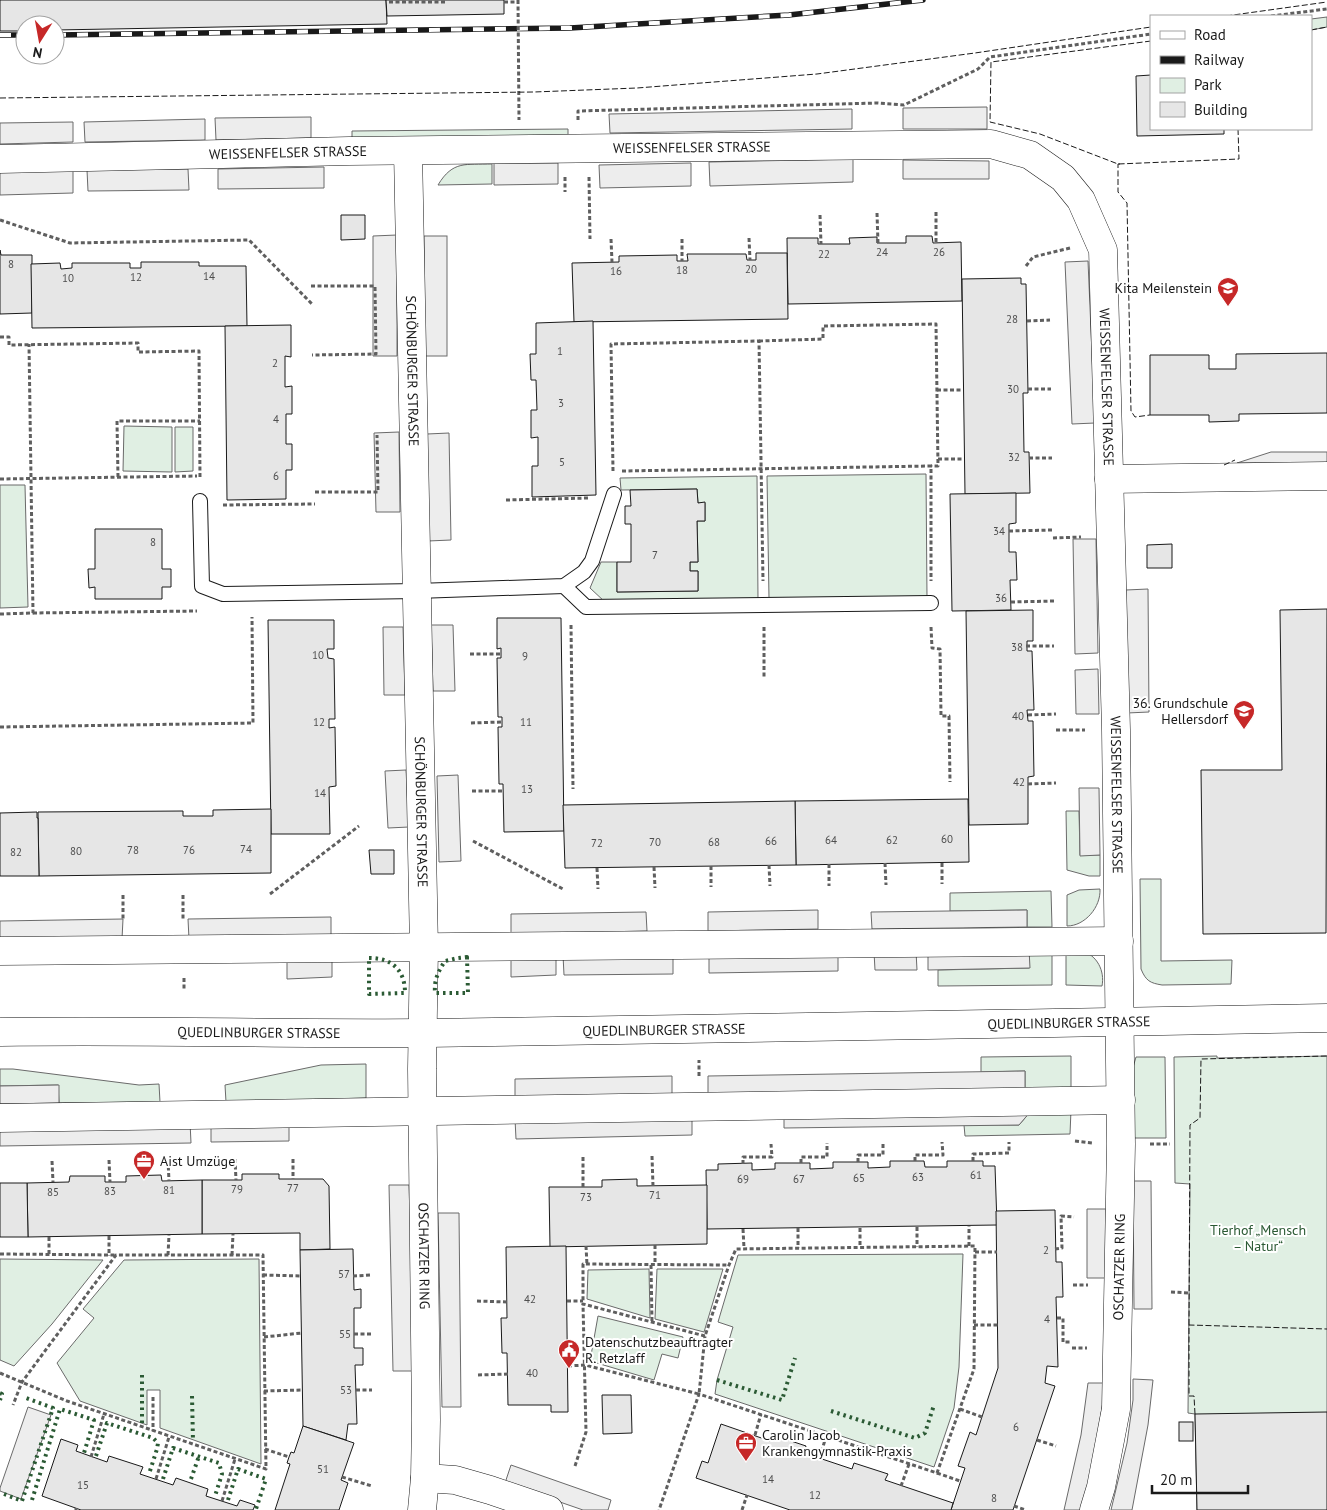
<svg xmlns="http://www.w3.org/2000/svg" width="1327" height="1510" viewBox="0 0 1327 1510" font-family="'PT Sans',sans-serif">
<rect width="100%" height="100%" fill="#fff"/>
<g fill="#e0efe3" stroke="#6a6a6a">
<path d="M1327,17V27L1311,30V19Z"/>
<path d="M568,129V135L352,138V131Z"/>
<path d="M492,164V184L438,185C453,160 466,165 492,164Z"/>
<path d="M124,426L172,427V472L123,471Z"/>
<path d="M175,427H193V471L175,472Z"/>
<path d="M926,474L927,598L769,599L767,476Z"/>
<path d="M757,476L758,600L605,602L590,588L601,562H617V592L698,591V571H690V562H698L697,521H705V503H698L697,489L621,490L620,478Z"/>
<path d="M0,485H25L28,607L0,608Z"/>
<path d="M1066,811H1079L1080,855H1100V876H1089L1067,870Z"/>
<path d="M1140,879H1161V961L1232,960L1231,984L1162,985C1150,983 1146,981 1141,969Z"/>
<path d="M1100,889C1101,907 1085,926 1067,926V895L1079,890Z"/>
<path d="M1051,891L1052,927H1027V910L950,911V893Z"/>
<path d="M1029,949H1052V985L938,986V970L1029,968Z"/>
<path d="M1066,949C1071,950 1077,950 1082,951C1097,955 1105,971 1102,986L1066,985Z"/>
<path d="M1071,1056V1089H1025V1071L981,1072V1057Z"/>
<path d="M1217,1056V1058L1327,1056V1510H1197L1195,1414L1188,1413L1190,1184L1175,1183L1174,1057Z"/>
<path d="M1136,1057H1165L1166,1138H1133L1132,1071Z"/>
<path d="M366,1064V1098L226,1102L225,1085L321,1065Z"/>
<path d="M0,1069H13L139,1085L159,1084L160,1102L59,1103L58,1085L0,1086Z"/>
<path d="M1071,1110L1070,1134L965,1136L964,1125H1019L1031,1111Z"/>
<path d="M963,1254L959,1367L954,1408L934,1467L715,1394L717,1380L733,1327L718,1322L738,1255Z"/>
<path d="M0,1259L103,1260L52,1324L14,1366L0,1360Z"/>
<path d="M259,1259L261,1464L160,1428V1390H147V1425L80,1401L57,1363L94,1318L83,1309L124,1260Z"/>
<path d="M649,1269L650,1318L587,1299L588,1270Z"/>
<path d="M657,1269H723L704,1332L655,1319Z"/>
<path d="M598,1316L683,1337L678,1358L662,1354L654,1380L590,1361Z"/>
</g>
<g fill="#ededed" stroke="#6a6a6a">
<path d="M987,107V129H903V108Z"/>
<path d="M852,109V129L610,133L609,114Z"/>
<path d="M311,117V138L216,140L215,118Z"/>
<path d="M205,119V140L85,142L84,122Z"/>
<path d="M73,122V142L0,144V123Z"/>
<path d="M853,159V182L710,186L709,162Z"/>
<path d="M903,160L989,161V179H903Z"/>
<path d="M494,163H558V184L494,185Z"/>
<path d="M691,163V186L600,188L599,165Z"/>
<path d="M324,167V188L218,189V169Z"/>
<path d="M188,169L189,190L88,191L87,170Z"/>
<path d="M73,170V193L0,195V172Z"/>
<path d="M397,235V356H373V236Z"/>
<rect x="424" y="236" width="23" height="120"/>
<path d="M1088,261L1095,423L1072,424L1065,262Z"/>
<path d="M399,432L400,512H376L374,433Z"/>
<path d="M449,433L451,540L428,541L427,434Z"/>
<path d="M1271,452H1327V463H1237Z"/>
<path d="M1073,539H1096L1098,653L1075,654Z"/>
<path d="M1148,589L1149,712L1127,713L1126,590Z"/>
<path d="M431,625H453L455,691H433Z"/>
<path d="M383,627H403L405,695H384Z"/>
<path d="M1098,669L1099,714H1076L1075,670Z"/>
<path d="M406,770L409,827L388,828L385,771Z"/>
<path d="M458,775L461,861L439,862L437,776Z"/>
<path d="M1079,788H1099L1100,855L1080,856Z"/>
<path d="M818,910V929L708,931V912Z"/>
<path d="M1027,910V927L872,929L871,912Z"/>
<path d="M646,912L647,931L511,934V914Z"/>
<path d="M331,917V937L189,939L188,919Z"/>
<path d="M123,919L122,939L0,941V921Z"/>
<path d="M1029,949L1030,968L928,970V951Z"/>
<path d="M916,951L917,970H875L874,952Z"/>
<path d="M838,952V971L709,973V953Z"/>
<path d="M673,954V974L564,975L563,955Z"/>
<path d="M511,956H556V975L511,977Z"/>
<path d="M332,958V977L287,979V960Z"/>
<path d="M1025,1071V1089L708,1094V1076Z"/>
<path d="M672,1076V1095L515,1097V1079Z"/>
<path d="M59,1085V1103L0,1104V1086Z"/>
<path d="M1031,1111L1019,1125L784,1128V1115Z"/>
<path d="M692,1116V1135L516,1139L515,1119Z"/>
<path d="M190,1122L191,1143L0,1146V1126Z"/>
<path d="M289,1122V1141L211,1142V1123Z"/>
<path d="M1133,1181H1151L1152,1309H1134Z"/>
<path d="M389,1185H409L415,1371H393Z"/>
<path d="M1087,1209H1106L1107,1278H1087Z"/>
<path d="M438,1213H459L461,1407H442Z"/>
<path d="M1133,1379L1153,1380L1148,1425L1132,1510H1111L1127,1443L1133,1400Z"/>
<path d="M1088,1383H1106L1090,1482L1081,1510H1064L1081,1435Z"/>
<path d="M28,1407L51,1415L21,1499L0,1491V1488Z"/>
<path d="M511,1465L611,1500L608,1510H583L505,1483Z"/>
</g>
<g fill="#e6e6e6" stroke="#1a1a1a">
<path d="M0,0H386L387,24L55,30V25H25V31H0Z"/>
<path d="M386,0H504V14L387,16Z"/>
<path d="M1151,75V129H1224V134L1137,136L1136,76Z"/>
<path d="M341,215H365V239L341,240Z"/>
<path d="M906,236H932L933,243L961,242L962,301L788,304L787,238H818V244H850L849,238L877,237V243H906Z"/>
<path d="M0,250L1,255H32V313L0,314Z"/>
<path d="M756,253H787L788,319L574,322L572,263L619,262V256L677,255V261H688L687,254H746L747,260H756Z"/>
<path d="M141,262H199V266H246L247,326L32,328L31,264L60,263L61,269L72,268V263H130V268H141Z"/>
<path d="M1021,278V284H1026L1028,393H1023L1024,452H1029L1030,493L965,494L962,279Z"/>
<path d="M593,321L596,495L532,497V466H538V437L531,438V410H537L536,380H531L530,354H536V323Z"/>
<path d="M291,325V357L285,356V387L292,386V414H286V444H292V470H286V499L227,500L225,326Z"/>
<path d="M1327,353V413L1239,414V421L1209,422V415H1150V355H1209V369H1236V354Z"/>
<path d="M697,489L698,503L705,502V521H697L698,562H690V571H698V591L617,592V562H631V524H625V506H631L630,490Z"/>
<path d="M1016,493V523L1009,524V552H1016L1017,580H1010L1011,610L952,611L950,494Z"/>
<path d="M95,529H162V569H171V587H162V599H95V587L89,588L88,569H95Z"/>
<path d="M1172,544V568H1147V545Z"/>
<path d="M1327,609L1326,933L1203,934L1201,770H1282L1280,610Z"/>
<path d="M1033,610V641H1027V651H1032L1034,710H1027L1028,721H1033L1034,776L1028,777V824L969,825L966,611Z"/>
<path d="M497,618H561L564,831L504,832L503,784H499L498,727H502V717H498L497,658H501V648L497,649Z"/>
<path d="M268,620H334V649H327L328,658L334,659L335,719H329V728L335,727L336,786L329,787L330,834H271Z"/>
<path d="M968,799L969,862L796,865L795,801Z"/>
<path d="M795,801L796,865L565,868L563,805Z"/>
<path d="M271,809V873L39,876L38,812L183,811V816H213V810Z"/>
<path d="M37,812V818H38L39,876H0V813Z"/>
<path d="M369,850H394V874H371Z"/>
<path d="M890,1161H924L925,1167H947V1161H983V1166H995L997,1225L707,1229L706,1170H718V1164L752,1163V1170L775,1169V1163H810V1169L833,1168V1162H868V1168L890,1167Z"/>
<path d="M242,1174H279V1179H323L329,1186L330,1249L300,1250V1233L202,1234V1180H242Z"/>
<path d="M161,1175L162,1181L202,1180V1234L28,1237L27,1183L69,1182L70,1176H105V1182H126V1176Z"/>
<path d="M637,1179V1186L707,1185V1244L550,1247L549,1187H602V1180Z"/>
<path d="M0,1183H27L28,1237H0Z"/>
<path d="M1055,1210L1056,1262H1062L1063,1297H1056L1058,1367L1047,1366L1045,1383L1055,1386L1013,1510H951L965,1468L958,1466L970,1432L976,1435L998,1368L996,1211Z"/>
<path d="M566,1246L568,1412H551V1405H508L507,1353H502L501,1318H507L506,1247Z"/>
<path d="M353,1249L354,1290L361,1289V1308H354V1348H363V1365H355L357,1424H348L346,1440L303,1426L300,1250Z"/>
<path d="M602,1395H631L632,1433L603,1434Z"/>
<path d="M1327,1412V1510H1197L1195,1414Z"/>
<rect x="1179" y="1422" width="14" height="19"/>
<path d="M721,1424L770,1441L773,1435L806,1446L804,1453L852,1469L854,1463L888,1474L885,1480L953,1503L951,1510H790L696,1478L702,1461L708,1463Z"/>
<path d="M303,1426L354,1443L341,1480L348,1483L339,1510H275L290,1464L287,1463L289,1457L291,1452L294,1453Z"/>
<path d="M61,1439L78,1445L76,1451L107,1462L109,1456L143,1467L140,1474L173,1485L176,1478L208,1489L206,1496L237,1506L240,1500L255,1505L253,1510H81L42,1496Z"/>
</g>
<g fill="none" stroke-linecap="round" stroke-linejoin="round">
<g stroke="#1a1a1a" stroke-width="16">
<g id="service">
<path d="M200,501L202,586L223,594L417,591L564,586L584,572L592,561L614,494"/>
<path d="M564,586L586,607L931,603"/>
</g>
</g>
<g stroke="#1a1a1a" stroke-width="29">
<g id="minor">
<path id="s1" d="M408,151L424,948L422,1069L426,1420L425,1478L422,1510"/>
<path id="s2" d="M0,159L349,151L991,144L1030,155L1063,178L1081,200L1103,250L1116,730L1121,1144L1116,1409L1101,1487L1094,1510"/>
<path d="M1109,479L1327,476"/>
<path d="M0,951L1119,941"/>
<path d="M0,1118L1121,1100"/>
<path d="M425,1478L455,1480L490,1490L549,1510"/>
</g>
</g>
<g stroke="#1a1a1a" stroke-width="29">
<g id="tertiary">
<path id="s3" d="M0,1032C142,1030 285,1034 427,1033C727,1030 1027,1023 1327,1018"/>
</g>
</g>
<g stroke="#5f5f5f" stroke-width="3" stroke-dasharray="4 2.5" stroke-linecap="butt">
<path d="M389,2H447"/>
<path d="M504,2H518"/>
<path d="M1271,16L1327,9"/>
<path d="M578,120V111L877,103L904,105L978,69L990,57L1151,34"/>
<path d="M565,177V192"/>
<path d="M589,177L590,239"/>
<path d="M936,212V243"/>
<path d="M877,213L878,243"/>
<path d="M820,215L821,244"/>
<path d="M0,220L70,243L249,240L312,304"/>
<path d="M749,238L750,260"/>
<path d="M611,239L612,262"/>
<path d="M682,239V261"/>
<path d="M1026,266L1033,257L1070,248"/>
<path d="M311,286H375L376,354L312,355"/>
<path d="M1027,321L1050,320"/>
<path d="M0,337H9V345L138,343V352L199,351L200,478"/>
<path d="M759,341L823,339V326L936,324L938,466H931"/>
<path d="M1028,389H1051"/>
<path d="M937,390H963"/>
<path d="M1029,458H1052"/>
<path d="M938,459H964"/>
<path d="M613,471L611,344L759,341L763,581"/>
<path d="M622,471L931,466V581"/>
<path d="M118,477L117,421H200"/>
<path d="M0,479L197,476"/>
<path d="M315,492H378L377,435"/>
<path d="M506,500L588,498"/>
<path d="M223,505L315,504"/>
<path d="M1009,531L1053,530"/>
<path d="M1053,538L1081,537"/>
<path d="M1011,602L1054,601"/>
<path d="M33,613L197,611"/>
<path d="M0,614L33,613L29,344"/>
<path d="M571,625L573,789"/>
<path d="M764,627V677"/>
<path d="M931,627L932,648L940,649L941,716H949L950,782"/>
<path d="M1026,646H1054"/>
<path d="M470,654H501"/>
<path d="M1028,715L1056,714"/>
<path d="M471,723L502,722"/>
<path d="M0,727L253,723L252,617"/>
<path d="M1056,730H1085"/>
<path d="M1028,784L1056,783"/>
<path d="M472,791H503"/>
<path d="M473,841L563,889"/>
<path d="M885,863L886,885"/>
<path d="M942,863V884"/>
<path d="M829,864V886"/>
<path d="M769,865L770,886"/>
<path d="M711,866V887"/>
<path d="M654,867L655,888"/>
<path d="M597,868L598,889"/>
<path d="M270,894L359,826"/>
<path d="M123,895V920"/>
<path d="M183,895V919"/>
<path d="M184,978V991"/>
<path d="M699,1076V1060"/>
<path d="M1075,1141L1092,1143"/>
<path d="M1150,1144H1170"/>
<path d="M652,1156L653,1186"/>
<path d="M583,1157V1187"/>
<path d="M235,1159L236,1180"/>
<path d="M293,1159V1179"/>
<path d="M109,1160L110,1182"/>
<path d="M168,1160L169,1181"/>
<path d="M52,1161L53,1182"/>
<path d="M915,1161V1155H943L942,1142"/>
<path d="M973,1161V1154L1009,1153V1142"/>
<path d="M858,1162V1155H883V1143"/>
<path d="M801,1163V1157H827V1143"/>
<path d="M743,1164V1157H772L771,1144"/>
<path d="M917,1227V1247"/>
<path d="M798,1228V1248"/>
<path d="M860,1228V1247"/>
<path d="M743,1229L744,1248"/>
<path d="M109,1236V1256"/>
<path d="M655,1245V1264"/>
<path d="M586,1246L587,1265"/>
<path d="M969,1246V1226"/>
<path d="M1055,1249L1062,1248L1061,1216L1074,1217"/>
<path d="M975,1252H997"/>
<path d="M0,1254L115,1255"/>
<path d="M49,1254V1236"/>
<path d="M168,1255L169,1235"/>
<path d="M232,1255L233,1234"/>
<path d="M651,1265L652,1322"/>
<path d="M263,1275L301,1276"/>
<path d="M353,1276L372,1275"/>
<path d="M1073,1285H1088"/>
<path d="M1171,1292L1189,1293"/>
<path d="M477,1301L507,1302"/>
<path d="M567,1301H583"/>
<path d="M1057,1318H1063V1342H1072"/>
<path d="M974,1325H998"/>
<path d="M354,1334H372"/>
<path d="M705,1336L583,1304V1264L729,1265"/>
<path d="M264,1337L302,1333"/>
<path d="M1072,1348H1087"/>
<path d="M568,1366L585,1365L699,1394L705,1336L729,1265L736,1249L975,1246L974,1369L937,1473L699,1394L659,1510"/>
<path d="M0,1373L67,1401L266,1469L263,1255H116L22,1382L13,1405"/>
<path d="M478,1375L508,1374"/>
<path d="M356,1390H372"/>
<path d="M264,1391L303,1390"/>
<path d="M153,1397V1431"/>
<path d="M960,1409L982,1417"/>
<path d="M755,1435L761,1414"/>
<path d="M1037,1440L1056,1446"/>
<path d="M265,1449L289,1457"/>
<path d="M91,1457L104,1414"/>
<path d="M820,1458L826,1436"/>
<path d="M575,1466L586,1432L583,1304"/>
<path d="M937,1473L960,1481"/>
<path d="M342,1477L372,1486"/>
<path d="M156,1479L169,1437"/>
<path d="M901,1486L909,1464"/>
<path d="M222,1501L235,1459"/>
<path d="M1014,1506L1026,1510"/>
<path d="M76,1510V1508"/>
<path d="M742,1510L747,1495"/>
</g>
<use href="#service" stroke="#fff" stroke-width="14"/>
<use href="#minor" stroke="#fff" stroke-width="28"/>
<use href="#tertiary" stroke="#fff" stroke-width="28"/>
<g stroke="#1a1a1a" stroke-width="5.5">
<g id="rail">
<path d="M0,35H25"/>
<path d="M55,35L570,28L789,15L923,0"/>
</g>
</g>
<use href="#rail" stroke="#fff" stroke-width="4" stroke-dasharray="11" stroke-linecap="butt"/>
<path stroke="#5f5f5f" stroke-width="3" stroke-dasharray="4 2.5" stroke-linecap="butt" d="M518,0L519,120"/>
<g stroke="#2b5a34" stroke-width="4" stroke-dasharray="2.5 4" stroke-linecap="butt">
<path d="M467,957L468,993H435C434,980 438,972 445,961L458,958Z"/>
<path d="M369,958C391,958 405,969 405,993L369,994Z"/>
<path d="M142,1375V1423"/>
<path d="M717,1380L782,1400L795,1358"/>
<path d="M0,1393L2,1394L0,1400"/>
<path d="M192,1396L193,1441"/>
<path d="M831,1411L915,1438L925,1433L934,1405"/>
<path d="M96,1456L107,1423L153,1438L158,1443L157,1449L149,1474"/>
<path d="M163,1479L173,1448L219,1463L222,1474L215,1496"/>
<path d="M191,1479L199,1456"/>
<path d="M4,1494L22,1501L53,1408L26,1398"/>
<path d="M32,1500L60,1409L94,1420L84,1453"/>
<path d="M228,1500L238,1469L266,1479L256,1509"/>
</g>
<g stroke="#1a1a1a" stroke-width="1" stroke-dasharray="6 2.5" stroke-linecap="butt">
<path d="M1226,16L1327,2"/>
<path d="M1311,30L1327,27"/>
<path d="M1151,41L991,62L990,122L1040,134L1118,164L1239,159L1238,129"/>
<path d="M0,98L534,92L637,88L817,74L975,53L1151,27"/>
<path d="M1120,164H1118V192L1127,203L1131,411L1135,417L1150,415"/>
<path d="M1224,465L1235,460"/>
<path d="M1189,1325L1190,1125L1200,1118L1201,1059L1327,1056"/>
<path d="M1195,1414L1194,1396H1189V1325L1327,1329"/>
</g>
</g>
<defs>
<g id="school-pin" transform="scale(1.125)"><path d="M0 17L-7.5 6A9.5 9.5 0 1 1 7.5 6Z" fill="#c62828" stroke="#fff"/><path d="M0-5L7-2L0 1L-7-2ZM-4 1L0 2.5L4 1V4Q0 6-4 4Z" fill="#fff"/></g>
<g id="office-pin" transform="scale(1.125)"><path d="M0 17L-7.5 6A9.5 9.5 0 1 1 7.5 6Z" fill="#c62828" stroke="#fff"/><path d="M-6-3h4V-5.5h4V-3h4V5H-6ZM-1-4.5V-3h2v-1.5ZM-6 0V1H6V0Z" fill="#fff"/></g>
<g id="civic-pin" transform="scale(1.125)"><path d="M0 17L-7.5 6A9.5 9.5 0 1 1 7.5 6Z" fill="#c62828" stroke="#fff"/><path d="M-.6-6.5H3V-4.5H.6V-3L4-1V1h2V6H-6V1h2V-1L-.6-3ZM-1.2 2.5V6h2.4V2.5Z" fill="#fff"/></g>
</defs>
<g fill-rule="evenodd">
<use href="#school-pin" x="1228" y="288"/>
<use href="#school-pin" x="1244" y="711"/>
<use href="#office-pin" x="144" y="1161"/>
<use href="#civic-pin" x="569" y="1350"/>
<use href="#office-pin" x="746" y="1443"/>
</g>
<g text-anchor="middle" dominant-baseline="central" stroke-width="4" stroke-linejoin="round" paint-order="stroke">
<g font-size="11" fill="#4d4d4d">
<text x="882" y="252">24</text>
<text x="939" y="252">26</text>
<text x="824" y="254">22</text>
<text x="11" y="264">8</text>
<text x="751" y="269">20</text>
<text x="682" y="270">18</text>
<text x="616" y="271">16</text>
<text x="209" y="276">14</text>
<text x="136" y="277">12</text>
<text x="68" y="278">10</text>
<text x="1012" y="319">28</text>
<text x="560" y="351">1</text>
<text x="275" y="363">2</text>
<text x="1013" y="389">30</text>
<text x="561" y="403">3</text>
<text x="276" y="419">4</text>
<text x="1014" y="457">32</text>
<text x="562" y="462">5</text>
<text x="276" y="476">6</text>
<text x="999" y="531">34</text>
<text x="153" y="542">8</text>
<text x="655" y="555">7</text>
<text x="1001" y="598">36</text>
<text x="1017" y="647">38</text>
<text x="318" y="655">10</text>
<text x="525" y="656">9</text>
<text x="1018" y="716">40</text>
<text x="319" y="722">12</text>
<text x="526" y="722">11</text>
<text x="1019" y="782">42</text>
<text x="527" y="789">13</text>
<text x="320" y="793">14</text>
<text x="947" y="839">60</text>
<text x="831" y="840">64</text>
<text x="892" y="840">62</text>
<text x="771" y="841">66</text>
<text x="655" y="842">70</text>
<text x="714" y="842">68</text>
<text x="597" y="843">72</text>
<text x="246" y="849">74</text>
<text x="133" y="850">78</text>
<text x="189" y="850">76</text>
<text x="76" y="851">80</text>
<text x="16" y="852">82</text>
<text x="976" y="1175">61</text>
<text x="918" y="1177">63</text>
<text x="859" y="1178">65</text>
<text x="743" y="1179">69</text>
<text x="799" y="1179">67</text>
<text x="293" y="1188">77</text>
<text x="237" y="1189">79</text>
<text x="169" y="1190">81</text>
<text x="110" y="1191">83</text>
<text x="53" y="1192">85</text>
<text x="655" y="1195">71</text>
<text x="586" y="1197">73</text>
<text x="1046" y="1250">2</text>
<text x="344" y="1274">57</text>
<text x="530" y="1299">42</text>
<text x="1047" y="1319">4</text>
<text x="345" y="1334">55</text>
<text x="532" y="1373">40</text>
<text x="346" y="1390">53</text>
<text x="1016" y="1427">6</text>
<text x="323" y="1469">51</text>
<text x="768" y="1479">14</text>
<text x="83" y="1485">15</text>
<text x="815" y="1495">12</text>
<text x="994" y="1498">8</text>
</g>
<g font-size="14" fill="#1a1a1a" stroke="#fff">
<text stroke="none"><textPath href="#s2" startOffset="692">WEISSENFELSER STRASSE</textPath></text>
<text stroke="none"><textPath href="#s2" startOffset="288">WEISSENFELSER STRASSE</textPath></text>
<text stroke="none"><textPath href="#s1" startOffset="220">SCHÖNBURGER STRASSE</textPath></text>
<text stroke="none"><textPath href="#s2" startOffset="1292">WEISSENFELSER STRASSE</textPath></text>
<text stroke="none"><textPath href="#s2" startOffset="1700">WEISSENFELSER STRASSE</textPath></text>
<text stroke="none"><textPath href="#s1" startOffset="661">SCHÖNBURGER STRASSE</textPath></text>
<text stroke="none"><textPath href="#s3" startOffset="1069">QUEDLINBURGER STRASSE</textPath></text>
<text stroke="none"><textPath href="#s3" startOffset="664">QUEDLINBURGER STRASSE</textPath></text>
<text stroke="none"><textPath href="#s3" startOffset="259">QUEDLINBURGER STRASSE</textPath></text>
<text stroke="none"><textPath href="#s1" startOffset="1105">OSCHATZER RING</textPath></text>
<text transform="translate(1119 1267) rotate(-89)">OSCHATZER RING</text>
</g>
<g font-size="14" fill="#1a1a1a" stroke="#fff" text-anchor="start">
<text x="1212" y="288" text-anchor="end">Kita Meilenstein</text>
<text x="1228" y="703" text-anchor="end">36. Grundschule<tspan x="1228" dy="16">Hellersdorf</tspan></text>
<text x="160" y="1161">Aist Umzüge</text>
<text x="585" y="1342">Datenschutzbeauftragter<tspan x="585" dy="16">R. Retzlaff</tspan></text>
<text x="762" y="1435">Carolin Jacob<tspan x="762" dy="16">Krankengymnastik-Praxis</tspan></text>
</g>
<g font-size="14" fill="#2b5a34" stroke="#fff">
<text x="1258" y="1230">Tierhof „Mensch<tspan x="1258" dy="16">– Natur“</tspan></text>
</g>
</g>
<rect x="1150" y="15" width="162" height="115" fill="#ffffff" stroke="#a3a3a3"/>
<rect x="1160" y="31" width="25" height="8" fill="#ffffff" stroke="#a3a3a3"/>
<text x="1194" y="40" font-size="15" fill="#1a1a1a">Road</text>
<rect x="1160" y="56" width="25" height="8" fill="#1a1a1a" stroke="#a3a3a3"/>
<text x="1194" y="65" font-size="15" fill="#1a1a1a">Railway</text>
<rect x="1160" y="78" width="25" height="15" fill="#e0efe3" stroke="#a3a3a3"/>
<text x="1194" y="90" font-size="15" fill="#1a1a1a">Park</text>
<rect x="1160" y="102" width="25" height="15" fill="#e6e6e6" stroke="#a3a3a3"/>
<text x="1194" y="115" font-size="15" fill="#1a1a1a">Building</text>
<g transform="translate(40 40) rotate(191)"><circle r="24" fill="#ffffff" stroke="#a3a3a3"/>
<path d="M0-4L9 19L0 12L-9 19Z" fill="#c62828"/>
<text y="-8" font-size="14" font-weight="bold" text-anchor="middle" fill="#1a1a1a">N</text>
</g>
<path d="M1152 1485v8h96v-8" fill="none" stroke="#1a1a1a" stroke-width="2.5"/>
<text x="1160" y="1485" font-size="15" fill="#1a1a1a" stroke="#ffffff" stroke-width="4" paint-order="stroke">20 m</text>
</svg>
